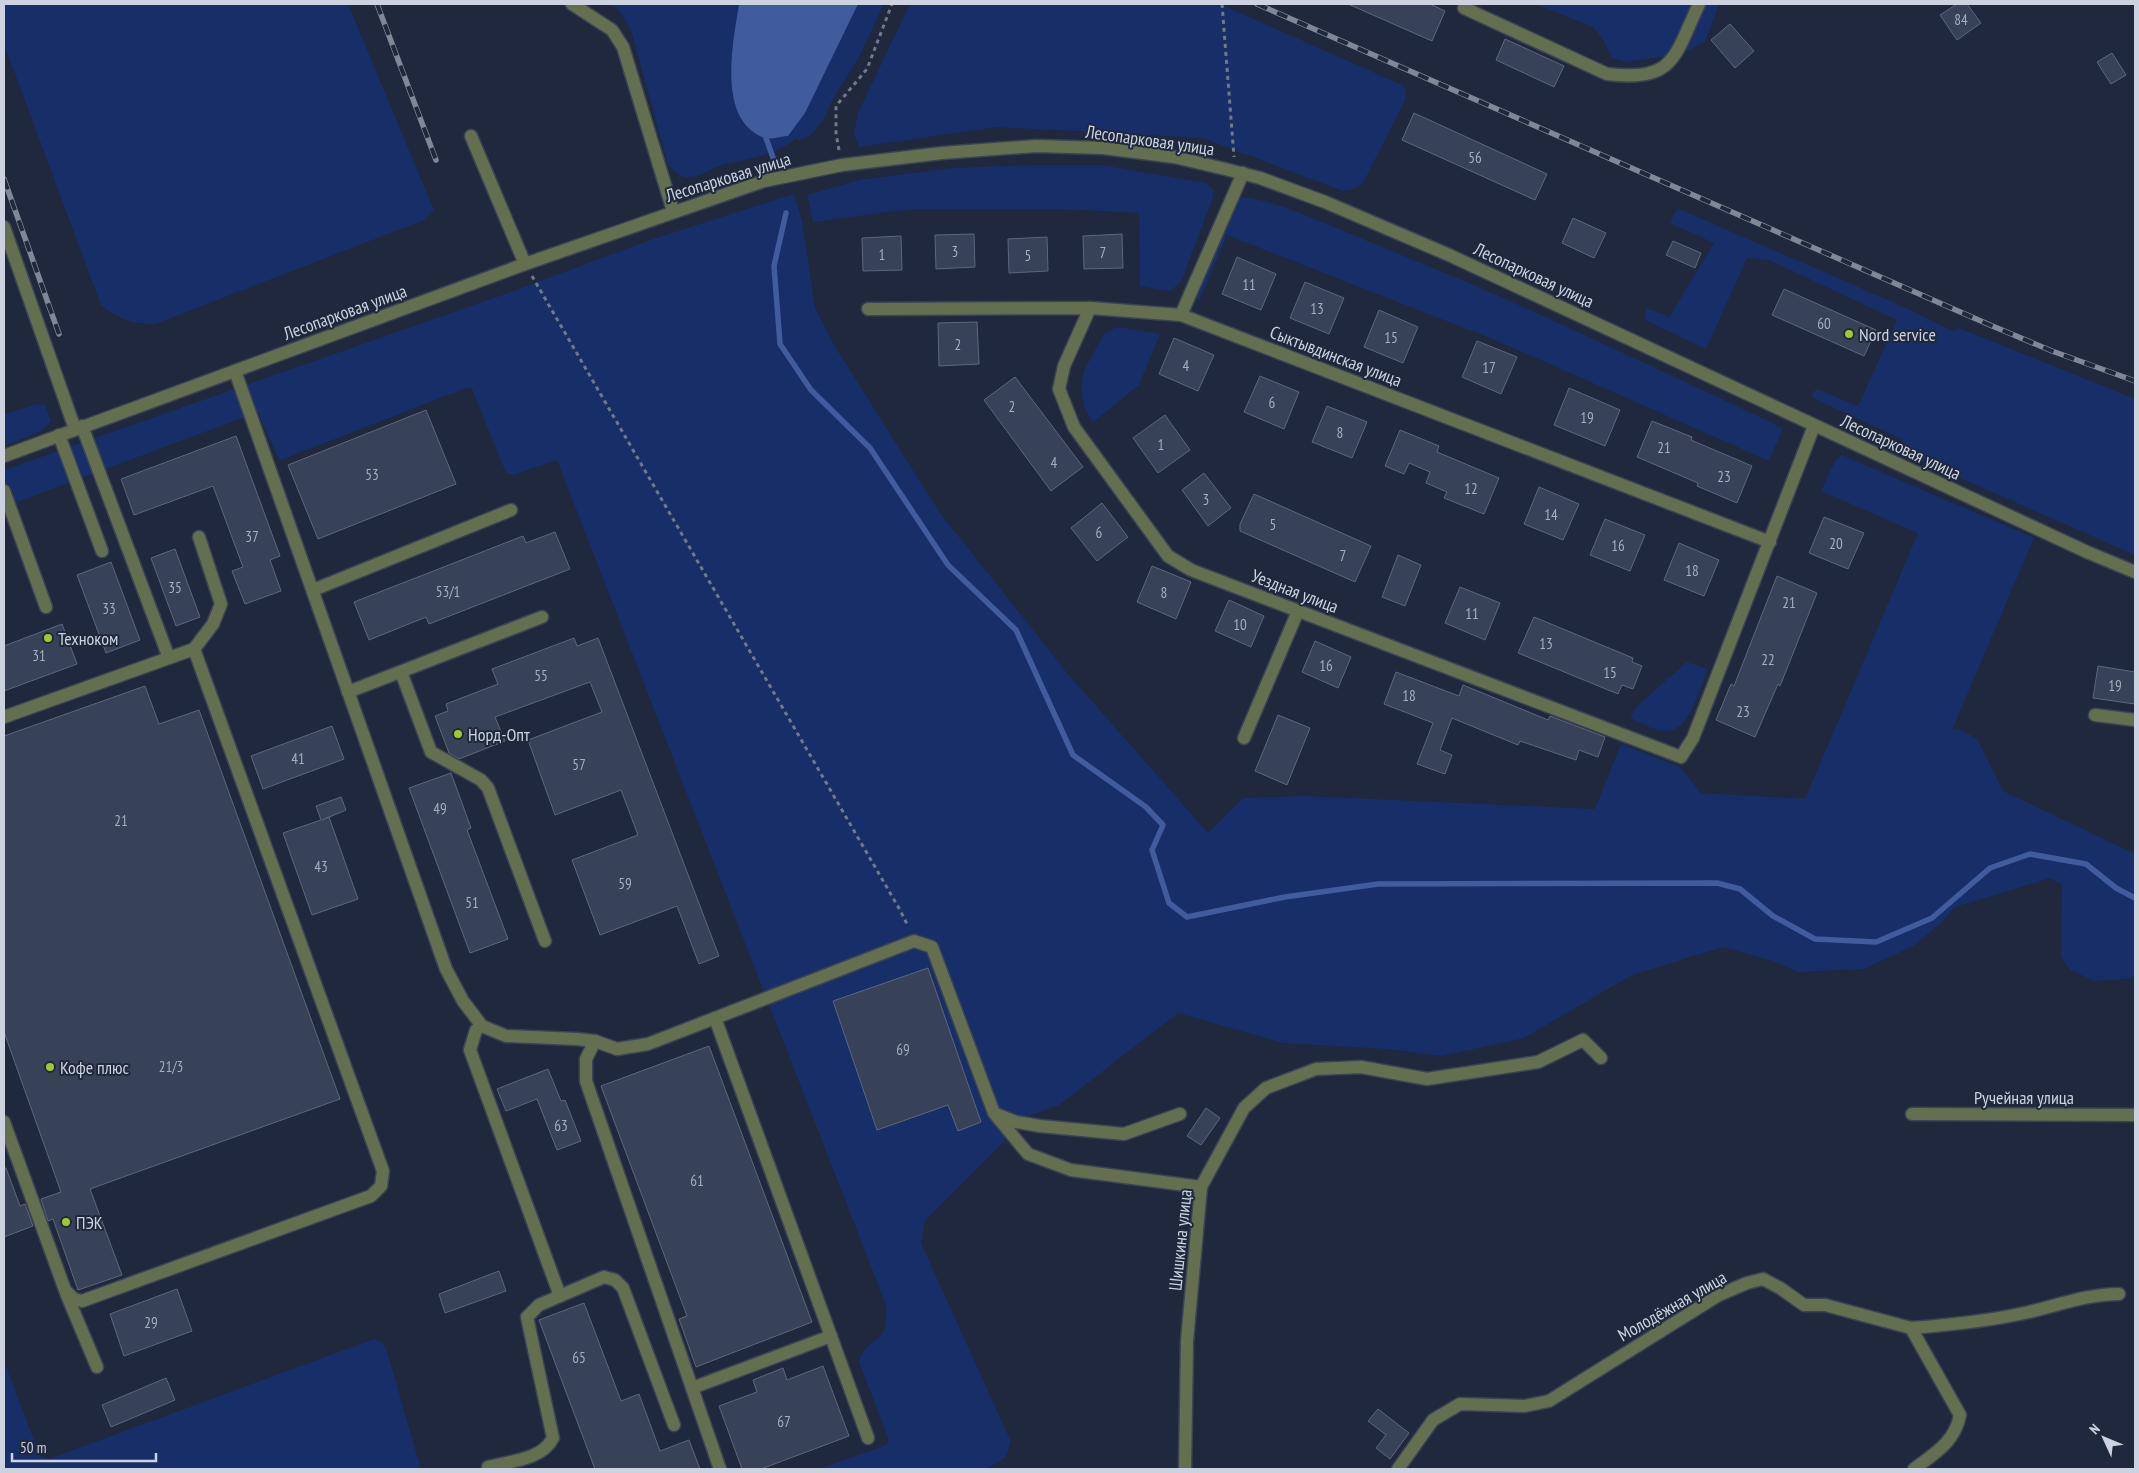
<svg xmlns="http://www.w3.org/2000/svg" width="2139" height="1473" viewBox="0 0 2139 1473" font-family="'PT Sans Narrow',sans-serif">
<rect width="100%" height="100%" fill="#1f283c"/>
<g fill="#172e69">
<path d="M4,4H348L434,210L424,220L155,324C132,324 118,319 101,305L4,44Z"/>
<path d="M608,4H884L860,55L833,99L824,119L812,134L800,140L795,139C773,157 745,158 719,166C710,170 700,176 690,177C680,179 674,171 668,164L631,30L619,10Z"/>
<path d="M910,4H1220L1402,85L1406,91L1405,100L1363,183L1354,189L1343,191L1203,138L996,127L859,147L854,134L858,113Z"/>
<path d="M1536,4H1719L1705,42L1682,54L1625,62L1612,58L1603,39L1593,27Z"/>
<path d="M1035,165H1102L1206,183L1213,189V197L1181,282L1170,291L1140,286L1139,213L1063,209H911L813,222L807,195L860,180L951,168Z"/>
<path d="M794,194L802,221L815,308L834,345L940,513L1068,674L1208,833L1243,798L1304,796L1595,809L1621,744L1680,767L1701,793L1805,799L1918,533L1821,491L1836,459L1842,455L2034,538L1952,730L1958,728L1977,739L2003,791L2135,854V976L2128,979L2095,981L2070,970L2061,956L2062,885L2050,878L1955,907L1940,924L1913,946L1864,969L1798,972L1773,961L1723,947L1632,975L1524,1038L1442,1056L1387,1049L1283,1043L1178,1013L1059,1105L1031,1115L925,1220L921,1243L1011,1442L1005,1458L986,1469H819L886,1445L889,1440L859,1362C868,1332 890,1348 886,1305L557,460L513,475L506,473L472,389L466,388L281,460L277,455L258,412L4,507V470L508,293L653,239Z"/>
<path d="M1242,197C1284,202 1336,229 1377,245C1515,300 1649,365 1783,428L1769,461L1500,342L1227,235L1199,301L1196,297L1237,201Z"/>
<path d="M1677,208L1904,307L1952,331L1959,328L2135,399V555L1917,459L1907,451L1901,439L1813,398V392L1817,389L1858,406L1897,320L1769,260L1747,258L1706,349L1645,320L1646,308L1669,317L1714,243L1670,223Z"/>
<path d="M1117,327L1160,334L1139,385L1093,422L1084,407L1081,387L1084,370L1104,334Z"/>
<path d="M37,404L45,405L51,421L43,430L4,446V415Z"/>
<path d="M1687,662L1708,669C1700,687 1690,731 1667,731C1654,731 1641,723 1630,718L1636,707Z"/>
<path d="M374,1339L382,1343L386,1348L421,1469H4V1361L40,1456L49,1459Z"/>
</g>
<path fill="#405c9d" d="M739,4H858L805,113L788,136C782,136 771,140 765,138C716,121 733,43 739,4Z"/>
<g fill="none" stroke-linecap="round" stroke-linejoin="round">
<g stroke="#405c9d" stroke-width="5.5">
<path d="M766,138L776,166"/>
<path d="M786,213L774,266L780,344L811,390L870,448L948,565L1016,630L1073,755L1146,807L1163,825L1152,850L1169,903L1187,917L1285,897L1378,884L1717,883L1740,889L1773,916L1815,939L1876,942L1932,918L1990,868L2030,854L2086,864L2116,888L2135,898"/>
</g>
</g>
<g fill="#374157" stroke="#5c677e">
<path d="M1348,4H1430L1445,11L1432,41Z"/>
<path d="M1957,4H1967L1981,23L1957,40L1940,15Z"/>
<path d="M1730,24L1754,51L1735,68L1711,40Z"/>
<path d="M1505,39L1564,66L1554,87L1496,60Z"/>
<path d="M2112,53L2126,75L2111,84L2097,62Z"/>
<path d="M1414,113L1547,174L1535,200L1402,140Z"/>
<path d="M1573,218L1606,233L1594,258L1562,243Z"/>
<path d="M974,234L975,267L936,269L935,235Z"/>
<path d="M1122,234L1123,268L1084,269L1083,236Z"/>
<path d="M901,236L902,270L863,271L862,238Z"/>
<path d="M1047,237L1048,271L1009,273L1008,239Z"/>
<path d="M1673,241L1701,253L1695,268L1666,255Z"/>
<path d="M1237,257L1276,274L1261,310L1222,294Z"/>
<path d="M1305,282L1344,298L1329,334L1290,318Z"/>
<path d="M1784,289L1876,330L1864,356L1772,315Z"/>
<path d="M1379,310L1418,327L1403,363L1364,347Z"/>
<path d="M977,322L979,364L939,366L938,323Z"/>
<path d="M1174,338L1214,355L1198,391L1159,374Z"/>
<path d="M1477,341L1517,357L1501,394L1462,377Z"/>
<path d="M1260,376L1299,392L1284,429L1244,412Z"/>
<path d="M1015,377L1083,467L1051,491L984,400Z"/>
<path d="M1569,388L1620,410L1605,446L1554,425Z"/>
<path d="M1327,406L1367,422L1352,458L1312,442Z"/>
<path d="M426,410L456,484L318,539L288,465Z"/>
<path d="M1165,415L1190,450L1158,473L1133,438Z"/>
<path d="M1652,421L1692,437L1691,440L1752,466L1737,503L1697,486L1698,483L1637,457Z"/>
<path d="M1400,430L1439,446L1437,452L1499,478L1484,514L1444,498L1447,492L1426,483L1430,472L1409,463L1404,474L1385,466Z"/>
<path d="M236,436L280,556L270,560L281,591L245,604L232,571L243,567L213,486L134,515L121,479Z"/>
<path d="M1204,473L1231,508L1208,526L1182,490Z"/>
<path d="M1539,487L1579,504L1563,540L1524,524Z"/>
<path d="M1254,494L1371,546L1355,582L1240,531V524Z"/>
<path d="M1102,503L1128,537L1097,561L1071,528Z"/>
<path d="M1824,517L1864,533L1848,569L1809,553Z"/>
<path d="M1605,519L1645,535L1630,571L1590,555Z"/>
<path d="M555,532L570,569L429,624L426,617L369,640L354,602L523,536L526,543Z"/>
<path d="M1679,543L1719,560L1704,596L1664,580Z"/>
<path d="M175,549L200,617L176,626L151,558Z"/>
<path d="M1398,555L1421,565L1405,606L1382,597Z"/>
<path d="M111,562L140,640L106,653L77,575Z"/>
<path d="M1152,566L1191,582L1176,619L1137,602Z"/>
<path d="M1777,576L1817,593L1780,686L1778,684L1755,737L1716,720L1731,684L1734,686Z"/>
<path d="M1460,587L1500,603L1485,640L1445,623Z"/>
<path d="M1229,600L1264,616L1251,647L1215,631Z"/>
<path d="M1534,617L1633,658L1632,662L1642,666L1633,689L1622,685L1618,694L1518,653Z"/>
<path d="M62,624L77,664L4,691V646Z"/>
<path d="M574,638L577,646L598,638L719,956L699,964L677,906L600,935L572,860L638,835L621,790L555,815L528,740L602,712L590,682L495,717L505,741L459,759L449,753L435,716L448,711L446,704L498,684L492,669Z"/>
<path d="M1315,641L1351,657L1338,688L1302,672Z"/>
<path d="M2098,666L2135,672V704L2093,698Z"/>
<path d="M1396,672L1459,696L1463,685L1548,720L1550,716L1605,737L1598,757L1579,750L1576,760L1520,741L1518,745L1452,718L1440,750L1452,755L1445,774L1417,764L1433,723L1384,704Z"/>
<path d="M145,686L159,724L199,710L340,1099L90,1189L122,1275L78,1290L53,1219L48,1221L41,1199L61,1192L4,1032V736Z"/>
<path d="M1278,715L1310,728L1287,785L1255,771Z"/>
<path d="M332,726L344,759L263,789L251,756Z"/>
<path d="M451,773L471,828L467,830L508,939L470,953L409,788Z"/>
<path d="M341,797L346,810L322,820L329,817L358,899L312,915L283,833L321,820L316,806Z"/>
<path d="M928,968L981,1122L958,1131L948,1105L877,1130L833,1001Z"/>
<path d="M709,1046L812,1322L696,1367L679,1319L687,1316L601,1086Z"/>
<path d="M548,1069L561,1101L565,1100L581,1141L557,1150L537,1099L506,1111L497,1089Z"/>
<path d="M1206,1108L1220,1118L1201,1145L1187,1136Z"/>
<path d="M4,1168H6L20,1206L25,1204L33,1226L4,1237Z"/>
<path d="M499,1271L506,1291L445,1313L439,1294Z"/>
<path d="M177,1289L192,1331L124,1356L110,1314Z"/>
<path d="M584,1303L621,1401L639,1394L660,1451L689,1440L700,1469H595L539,1320Z"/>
<path d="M823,1366L849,1436L761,1469H742L719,1406L757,1392L753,1380L783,1368L787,1380Z"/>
<path d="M166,1378L175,1400L111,1427L102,1405Z"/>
<path d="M1378,1409L1409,1433L1390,1459L1376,1448L1386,1435L1368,1421Z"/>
</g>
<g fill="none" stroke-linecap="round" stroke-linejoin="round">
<g stroke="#3b4356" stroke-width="15">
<g id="minor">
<path d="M572,4L612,30L623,47L673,211"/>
<path d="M1464,8L1607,74C1675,82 1674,57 1699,4"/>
<path d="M471,136L525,264"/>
<path d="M4,227L75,429"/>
<path d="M1090,308L1064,366L1059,389L1074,427L1168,556L1191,570L1681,757L1693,738L1814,426"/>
<path d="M868,309L1090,308L1181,315L1770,542"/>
<path d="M1181,315L1243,173"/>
<path d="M235,371L446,969L463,1001L482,1026L506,1036L576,1039L595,1041L617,1049L648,1044L914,941L932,947L994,1113L1028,1154L1071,1170L1201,1187"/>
<path d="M82,426L169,658"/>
<path d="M59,435L102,551"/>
<path d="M4,456L525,264L764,181L842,165L942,153L1036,146L1103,148L1174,157L1225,169L1260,178L1325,202L1449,255L2087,552L2135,572"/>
<path d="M4,491L46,607"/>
<path d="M313,590L511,510"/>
<path d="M194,649L213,624L221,604L199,537"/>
<path d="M401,672L431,752L481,780L488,788L545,941"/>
<path d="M348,692L542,617"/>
<path d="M2095,715L2135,720"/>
<path d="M4,717L194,649L383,1171L381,1186L371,1196L82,1301L74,1299L65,1290L4,1122"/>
<path d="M1244,738L1298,611"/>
<path d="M715,1018L868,1438"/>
<path d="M482,1026L476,1030L470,1050L560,1296"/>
<path d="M595,1041L586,1059V1081L720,1469"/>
<path d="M996,1114L1016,1122L1040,1126L1124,1134L1180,1114"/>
<path d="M1912,1114L2135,1115"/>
<path d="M66,1293L97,1367"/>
<path d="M1911,1328C1951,1325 1990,1321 2029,1312C2059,1305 2088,1294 2119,1294"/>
<path d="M692,1388L831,1336"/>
<path d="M488,1467C510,1461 542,1460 553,1438L527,1317L539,1305L604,1277L615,1280L623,1288L674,1425"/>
<path d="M1185,1469L1187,1341L1201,1187L1244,1108L1266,1088L1316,1069L1361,1067L1427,1079L1538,1062L1583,1040L1601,1058"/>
<path d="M1398,1469L1433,1420L1460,1404L1525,1406L1549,1401L1719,1295L1747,1283L1763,1279L1780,1288L1804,1305H1825L1911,1328L1960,1415C1955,1442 1935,1453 1914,1469"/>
</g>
</g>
<g stroke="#717989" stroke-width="3" stroke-dasharray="4 4" stroke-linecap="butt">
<path d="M1222,4L1234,157"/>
<path d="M839,150L836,133V106L867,69L892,4"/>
<path d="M532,276L900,910L908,926"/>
</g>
<use href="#minor" stroke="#646f50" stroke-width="12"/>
<g stroke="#808797" stroke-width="5.5">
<g id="rail">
<path d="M377,4L436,160"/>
<path d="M1257,4L1990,325L2052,351L2135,381"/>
<path d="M4,179L59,334"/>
</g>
</g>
<use href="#rail" stroke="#1f283c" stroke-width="4" stroke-dasharray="11" stroke-linecap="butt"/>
</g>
<g fill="#9fca2d" stroke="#1f283c" stroke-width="2">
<circle cx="1849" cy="334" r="5"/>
<circle cx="48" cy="638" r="5"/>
<circle cx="458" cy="734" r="5"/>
<circle cx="50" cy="1067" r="5"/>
<circle cx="66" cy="1222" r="5"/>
</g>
<g text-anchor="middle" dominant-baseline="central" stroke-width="4" stroke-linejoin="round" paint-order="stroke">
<g font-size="15" fill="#a7aebd">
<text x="1961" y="19">84</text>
<text x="1475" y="157">56</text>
<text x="955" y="251">3</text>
<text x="1103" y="252">7</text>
<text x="882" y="254">1</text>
<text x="1028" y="255">5</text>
<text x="1249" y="284">11</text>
<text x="1317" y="308">13</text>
<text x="1824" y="323">60</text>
<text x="1391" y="337">15</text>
<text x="958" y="344">2</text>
<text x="1186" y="365">4</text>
<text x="1489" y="367">17</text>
<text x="1272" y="402">6</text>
<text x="1012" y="406">2</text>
<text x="1587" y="417">19</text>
<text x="1340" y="432">8</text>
<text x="1161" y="444">1</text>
<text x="1664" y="447">21</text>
<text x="1054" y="462">4</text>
<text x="372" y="474">53</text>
<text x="1724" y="476">23</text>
<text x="1471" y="488">12</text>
<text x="1206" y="499">3</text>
<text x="1551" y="514">14</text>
<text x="1273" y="524">5</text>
<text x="1099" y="532">6</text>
<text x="252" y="536">37</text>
<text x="1836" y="543">20</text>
<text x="1618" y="545">16</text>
<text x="1343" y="555">7</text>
<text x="1692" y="570">18</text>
<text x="175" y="587">35</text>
<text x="448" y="591">53/1</text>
<text x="1164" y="592">8</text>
<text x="1789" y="602">21</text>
<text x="109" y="608">33</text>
<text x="1472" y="613">11</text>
<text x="1240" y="624">10</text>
<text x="1546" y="643">13</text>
<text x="39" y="655">31</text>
<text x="1768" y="659">22</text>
<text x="1326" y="665">16</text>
<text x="1610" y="672">15</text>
<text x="541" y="675">55</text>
<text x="2115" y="685">19</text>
<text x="1409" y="695">18</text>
<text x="1743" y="711">23</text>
<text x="298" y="758">41</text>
<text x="579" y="764">57</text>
<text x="440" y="808">49</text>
<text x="121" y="820">21</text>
<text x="321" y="866">43</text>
<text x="625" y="883">59</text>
<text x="472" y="902">51</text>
<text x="903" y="1049">69</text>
<text x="171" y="1066">21/3</text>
<text x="561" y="1125">63</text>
<text x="697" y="1180">61</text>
<text x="151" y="1322">29</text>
<text x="579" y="1357">65</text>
<text x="784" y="1421">67</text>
</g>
<g font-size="18" fill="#ccd2df" stroke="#1f283c">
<text transform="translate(1150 140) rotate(8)">Лесопарковая улица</text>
<text transform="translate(728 177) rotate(-17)">Лесопарковая улица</text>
<text transform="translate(1534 275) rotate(25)">Лесопарковая улица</text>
<text transform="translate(345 312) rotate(-20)">Лесопарковая улица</text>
<text transform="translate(1336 356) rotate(21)">Сыктывдинская улица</text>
<text transform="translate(1901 447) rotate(25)">Лесопарковая улица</text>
<text transform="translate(1295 591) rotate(21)">Уездная улица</text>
<text x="2024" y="1097">Ручейная улица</text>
<text transform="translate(1180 1240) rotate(-84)">Шишкина улица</text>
<text transform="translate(1672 1306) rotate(-30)">Молодёжная улица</text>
</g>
<g font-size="18" fill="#ccd2df" stroke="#1f283c" text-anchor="start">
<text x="1859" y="334">Nord service</text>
<text x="58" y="638">Техноком</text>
<text x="468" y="734">Норд-Опт</text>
<text x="60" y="1067">Кофе плюс</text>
<text x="76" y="1222">ПЭК</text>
</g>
</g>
<rect width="2139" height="1473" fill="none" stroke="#ccd2df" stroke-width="10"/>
<g transform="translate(2104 1438) rotate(314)" stroke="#1f283c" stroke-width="4" paint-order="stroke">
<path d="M0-4L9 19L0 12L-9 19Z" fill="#ccd2df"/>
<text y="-8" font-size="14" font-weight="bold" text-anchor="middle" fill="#ccd2df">N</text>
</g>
<path d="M12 1453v8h144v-8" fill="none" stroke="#ccd2df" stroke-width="2.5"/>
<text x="20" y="1453" font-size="15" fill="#ccd2df" stroke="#1f283c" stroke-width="4" paint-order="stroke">50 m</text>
</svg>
